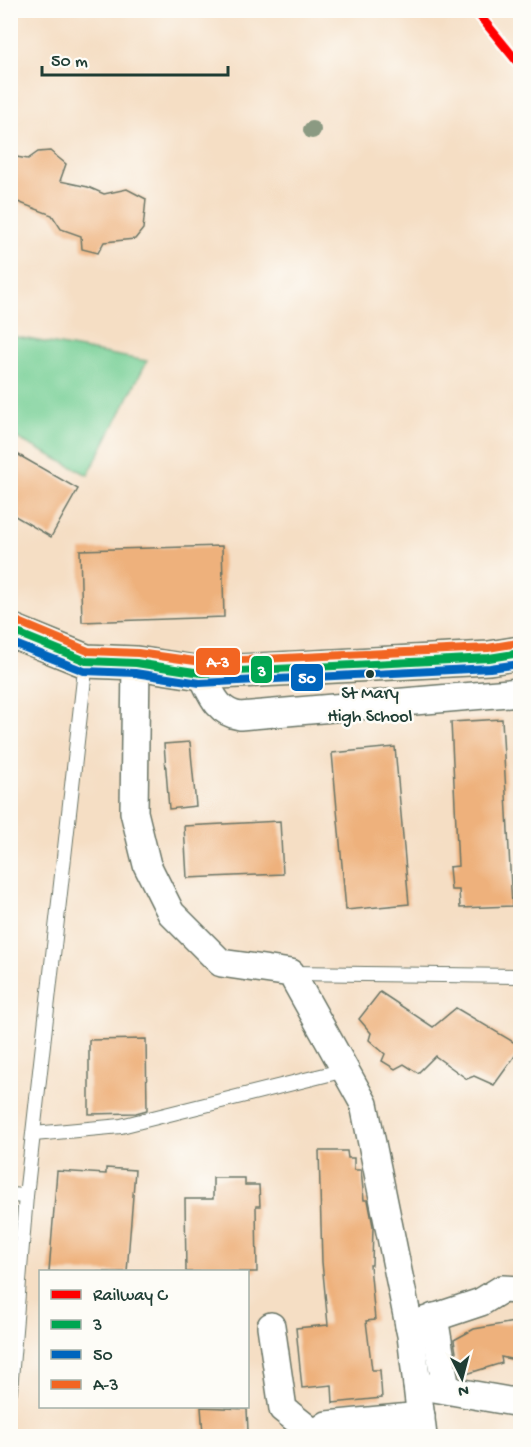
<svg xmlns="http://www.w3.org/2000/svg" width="531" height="1447" viewBox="0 0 531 1447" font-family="'Gochi Hand',sans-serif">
<rect width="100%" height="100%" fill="#fdfcf7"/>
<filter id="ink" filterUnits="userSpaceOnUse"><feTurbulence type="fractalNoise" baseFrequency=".0167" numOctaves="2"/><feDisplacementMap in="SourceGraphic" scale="12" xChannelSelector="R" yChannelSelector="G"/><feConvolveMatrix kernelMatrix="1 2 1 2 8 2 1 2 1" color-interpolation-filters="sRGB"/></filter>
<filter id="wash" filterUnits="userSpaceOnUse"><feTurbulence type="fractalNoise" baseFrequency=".008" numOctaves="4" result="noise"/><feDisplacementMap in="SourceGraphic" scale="24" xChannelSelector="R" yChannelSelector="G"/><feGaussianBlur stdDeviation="1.35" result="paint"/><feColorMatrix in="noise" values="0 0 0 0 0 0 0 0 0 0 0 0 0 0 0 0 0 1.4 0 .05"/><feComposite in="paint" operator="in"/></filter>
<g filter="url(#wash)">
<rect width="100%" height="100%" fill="#f5dec4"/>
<path fill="#76cf95" stroke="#4a8664" stroke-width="1.5" d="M11,336L147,361L88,475L11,435Z"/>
<g id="blocks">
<g fill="#eeb17b">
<path d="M50,151L66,164L60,181L88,187L104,194L127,189L146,199L143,229L135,239L104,242L98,253L82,249L81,236L61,229L52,215L10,199V156L28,159L38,152Z"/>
<path d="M10,450L78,489L51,537L10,513Z"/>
<path d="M222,546L224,617L82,622L80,550Z"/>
<path d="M502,719L512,906L460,908L459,890H451L449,867L458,866L451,722Z"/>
<path d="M190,742L196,806L169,809L164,744Z"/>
<path d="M395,747L409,904L346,910L332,753Z"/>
<path d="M280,821L283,874L187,878L184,826Z"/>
<path d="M380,992L433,1027L456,1008L520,1046V1049L494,1085L474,1076L467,1079L435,1056L418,1073L404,1064L395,1069L382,1061L385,1054L369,1040L371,1033L359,1019Z"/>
<path d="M146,1039L147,1110L136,1113L89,1114V1040Z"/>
<path d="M319,1151H347L348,1158H354V1170H361L364,1200H368L373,1226L372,1265H370L375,1320L366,1321L372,1370H380L382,1398L333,1403L332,1385L302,1388L296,1328L328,1325L322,1262Z"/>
<path d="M106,1168L135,1170L127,1272H49L57,1171L106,1174Z"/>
<path d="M213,1178H245V1185H259L260,1206H256L257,1272H186L185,1199H213Z"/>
<path d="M520,1321V1361L501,1357L502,1363L463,1375L458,1365L454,1340L474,1329Z"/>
<path d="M201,1407L247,1409L248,1431L203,1434Z"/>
</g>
</g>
</g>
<g filter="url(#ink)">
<use href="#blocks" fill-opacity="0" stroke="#6a7566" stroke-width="1.5"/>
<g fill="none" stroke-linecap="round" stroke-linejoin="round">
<g stroke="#6a7566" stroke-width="16">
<g id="service">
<path d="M291,973L520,976"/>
<path d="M34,1134L121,1126L345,1070"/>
<path d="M10,1195L26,1196"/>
<path d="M10,1391L26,1196L86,661"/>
</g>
</g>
<g stroke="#6a7566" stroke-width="30">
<g id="minor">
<path d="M136,663L134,812L147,865L171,913L221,963L291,973L364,1104L411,1335L423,1436"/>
<path d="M201,673C211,692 216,712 240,716L520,692"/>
<path d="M434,1317L446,1389"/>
<path d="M271,1326L283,1409L317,1436"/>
<path d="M409,1326L481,1302L502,1289L520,1290"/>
<path d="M417,1385L520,1403"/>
<path d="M313,1435L327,1425L421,1416"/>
</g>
</g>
<g stroke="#6a7566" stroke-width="36">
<path id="secondary" d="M10,630L86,661L136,663L201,673L489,658L520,653"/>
</g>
<use href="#service" stroke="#fff" stroke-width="14"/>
<use href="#minor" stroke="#fff" stroke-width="27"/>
<use href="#secondary" stroke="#f9e7c3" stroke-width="33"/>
<path stroke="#1f3d34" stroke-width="4.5" d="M443,10L451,18"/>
<g stroke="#fdfcf7" stroke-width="12">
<path id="bus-1" d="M10,630L86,661L136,663L201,673L489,658L520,653"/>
</g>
<g stroke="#fdfcf7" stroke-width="12">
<path id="bus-2" d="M10,642L84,671L135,673L200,683L490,668L520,664"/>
</g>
<g stroke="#fdfcf7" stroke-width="12">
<path id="bus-3" d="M14,620L88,651L138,653L202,662L488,648L518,643"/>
</g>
<use href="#bus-1" stroke="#00a651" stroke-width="8"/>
<use href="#bus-2" stroke="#0065bd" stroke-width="8"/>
<use href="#bus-3" stroke="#f26522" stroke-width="8"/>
<g stroke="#fdfcf7" stroke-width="14">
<path id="rail-1" d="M475,10L520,65"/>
</g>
<use href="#rail-1" stroke="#f00" stroke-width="9"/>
</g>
<circle fill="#8b9a82" cx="312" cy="130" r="9"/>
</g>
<circle fill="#1f3d34" stroke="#fdfcf7" stroke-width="2" cx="370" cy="674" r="5"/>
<g text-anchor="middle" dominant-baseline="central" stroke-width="5" stroke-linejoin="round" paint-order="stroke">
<g font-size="18" fill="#1f3d34" stroke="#fdfcf7">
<text x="370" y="694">St Mary<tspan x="370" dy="23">High School</tspan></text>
</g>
</g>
<g stroke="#fdfcf7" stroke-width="2">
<rect x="195" y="647" width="46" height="29" rx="6" fill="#f26522"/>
<rect x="250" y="655" width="23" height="29" rx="6" fill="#00a651"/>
<rect x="290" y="663" width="34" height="29" rx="6" fill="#0065bd"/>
</g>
<g font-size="16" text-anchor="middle" font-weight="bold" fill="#fff">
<text x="218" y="667">A-3</text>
<text x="262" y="676">3</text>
<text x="307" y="683">50</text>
</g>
<rect width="531" height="1447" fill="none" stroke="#fdfcf7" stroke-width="36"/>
<rect x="39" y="1270" width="210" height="138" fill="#fdfcf7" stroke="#a4b0a9" stroke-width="1.5"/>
<rect x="51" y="1290" width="30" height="9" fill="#ff0000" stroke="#a4b0a9" stroke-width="1.5"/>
<text x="93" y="1300" font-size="18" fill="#1f3d34">Railway C</text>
<rect x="51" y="1320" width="30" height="9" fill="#00a651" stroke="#a4b0a9" stroke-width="1.5"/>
<text x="93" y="1330" font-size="18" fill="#1f3d34">3</text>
<rect x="51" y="1350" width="30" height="9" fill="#0065bd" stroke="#a4b0a9" stroke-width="1.5"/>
<text x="93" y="1360" font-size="18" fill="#1f3d34">50</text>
<rect x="51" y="1380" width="30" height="9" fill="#f26522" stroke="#a4b0a9" stroke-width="1.5"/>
<text x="93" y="1390" font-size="18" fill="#1f3d34">A-3</text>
<g transform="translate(462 1378) rotate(174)" stroke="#fdfcf7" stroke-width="4.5" paint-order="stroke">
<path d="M0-4.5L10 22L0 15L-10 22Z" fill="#1f3d34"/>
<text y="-9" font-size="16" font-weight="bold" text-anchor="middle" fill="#1f3d34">N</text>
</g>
<path d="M42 66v9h186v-9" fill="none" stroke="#1f3d34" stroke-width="3"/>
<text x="51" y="66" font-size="18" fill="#1f3d34" stroke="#fdfcf7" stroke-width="4.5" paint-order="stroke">50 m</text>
</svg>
